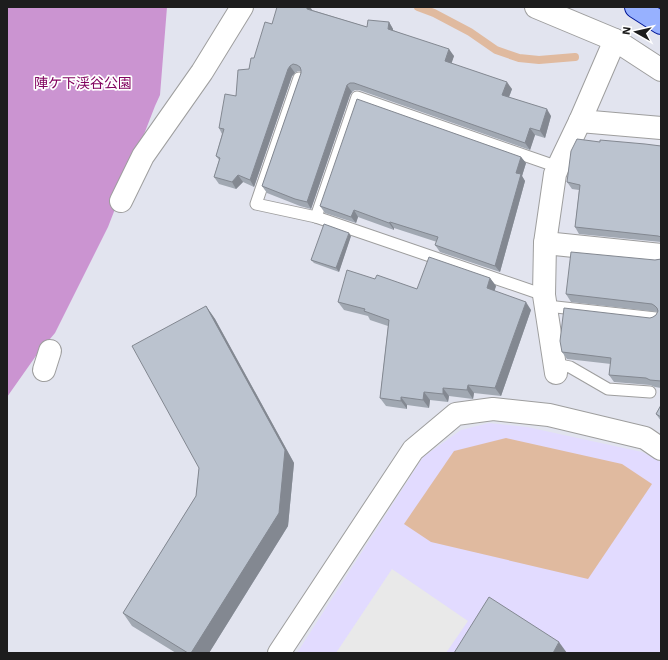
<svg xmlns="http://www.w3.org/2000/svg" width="668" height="660" viewBox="0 0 668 660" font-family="'Work Sans','Noto Sans JP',sans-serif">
<rect width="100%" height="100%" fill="#e2e4ef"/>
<path fill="#e2dbff" d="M489,423L527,427L642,452L661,462V653H297L423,457L461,430Z"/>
<path fill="#cb94d1" d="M7,7H167L160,95L155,106L108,227L55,333L38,353L7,397Z"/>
<path fill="#e9e9e9" d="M392,569L468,621L446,653H336Z"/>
<path fill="#e0ba9f" d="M506,438L622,464L652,484L588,579L431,542L404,524L454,451Z"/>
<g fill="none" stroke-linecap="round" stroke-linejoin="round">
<path stroke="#e0ba9f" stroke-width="8" d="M418,7L434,13L470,32L496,50L519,58L539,60L575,57"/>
<g stroke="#9e9e9e" stroke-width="13">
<g id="lane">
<path d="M299,78L256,204L316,217L544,295"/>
<path d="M316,217L357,97L558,167"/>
<path d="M547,306L656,318"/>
<path d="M555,364L570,367L608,389L650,392"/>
</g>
</g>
<g stroke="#9e9e9e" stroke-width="24">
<g id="street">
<path d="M536,7L615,40L661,70"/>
<path d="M580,121L661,128"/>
<path d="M121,201L143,156L202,72L242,7"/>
<path d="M545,243L661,255"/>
<path d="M44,370L50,351"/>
<path d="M556,373L544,295L545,243L555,174L558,167L580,121L615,40"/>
<path d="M279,653L413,450L456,414L493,409L549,415L645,438L661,449"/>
</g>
</g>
<g stroke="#001696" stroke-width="24">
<path id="primary" d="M636,7L661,23"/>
</g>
<use href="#lane" stroke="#fff" stroke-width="11"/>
<use href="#street" stroke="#fff" stroke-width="22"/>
<use href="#primary" stroke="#97b1ff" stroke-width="22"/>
</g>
<g fill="#a1a8b2">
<path d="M312,10L367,27L389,22L393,29V30L454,56L451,63L512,89L509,97L551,116L545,138L535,135L530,150L359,90H355L352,92L350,95L311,209L300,206L267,193L262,186L301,73V71H298L295,73L292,76L254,187L243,182L236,189L219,184L214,177L219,160L216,156L222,134L219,128L249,69L254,58L272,24Z"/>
<path d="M600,142L661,146V242L579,234L575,227L579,190L572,189L567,182Z"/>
<path d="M521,157L526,163L522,176L525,181L500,272L440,252L435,245L437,242L394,228V230L358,217L356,223L325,213L320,206Z"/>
<path d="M351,236L339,272L314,263L311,260Z"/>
<path d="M661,259V388L655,387L650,385L614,382L609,375L611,364L567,359L562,352L650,318L653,317L656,315L658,312L571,302L566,294L655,260Z"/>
<path d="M490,278L496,286L494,291L531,310L501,396L474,393L473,399L449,396L448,402L430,400L429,408L407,405V409L386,406L380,398L388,326L370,320L368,316L344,310L338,302L375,279L417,289Z"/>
<path d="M206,306L215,319L294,463L288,526L209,653H176L132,626L123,613L196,496L199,468Z"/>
<path d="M661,405V421L656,414Z"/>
</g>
<g fill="#838891">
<path d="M307,7H310L313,11L307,9Z"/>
<path d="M389,22L393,29V36L388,29Z"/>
<path d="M449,49L454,56L450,68L445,61Z"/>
<path d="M290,66L295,73L292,76L254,187L250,180L288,69Z"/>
<path d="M507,82L512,89L507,102L502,95Z"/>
<path d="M347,85L352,92L350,95L311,209L307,202L346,88Z"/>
<path d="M547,109L551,116L545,138L540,131Z"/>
<path d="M530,128L535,135L530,150L525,143Z"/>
<path d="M521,157L526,163L522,176L525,181L500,272L495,266L516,173Z"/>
<path d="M238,175L243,182L236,189L232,182Z"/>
<path d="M354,210L358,217L356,223L351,217Z"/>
<path d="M390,222L394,228V230L389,223Z"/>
<path d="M349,233L351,236L339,272L336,268Z"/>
<path d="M490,278L496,286L493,296L487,288Z"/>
<path d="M526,302L531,310L501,396L495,388Z"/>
<path d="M206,306L215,319L294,463L288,526L209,653H191Z"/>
<path d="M468,385L474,393L473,399L467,390Z"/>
<path d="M443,388L449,396L448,402L443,394Z"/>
<path d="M424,392L430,400L429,408L423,400Z"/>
<path d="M401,397L407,405V409L401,401Z"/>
<path d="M559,642L567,653H553Z"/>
</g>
<g fill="#bbc3cf" stroke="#838891">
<path d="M277,7H307V9L367,27L368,20L389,22L388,29L449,49L445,61L507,82L502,95L547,109L540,131L530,128L525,143L354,83H350L347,85L346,88L307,202L295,199L262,186L301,73V70L300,67L297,65L293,64L290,66L288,69L250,180L238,175L232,182L214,177L220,158L216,156L224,129L219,128L225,94L236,96L238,70L249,69L251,58H254L265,22L272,24Z"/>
<path d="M357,99L521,157L516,173L521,174L495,266L435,245L438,237L390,222L389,223L354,210L351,217L320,206Z"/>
<path d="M577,139L600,142V140L645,144L661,146V237L658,236L575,227L580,185L567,182L571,151Z"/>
<path d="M324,224L349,233L336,268L311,260Z"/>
<path d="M571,252L655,260L661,259V381L650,380L646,378L609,375L611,358L562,352L560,341L564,308L650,318L653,317L656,315L658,311L657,308L655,306L652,304L566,294Z"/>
<path d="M429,257L490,278L487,288L526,302L495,388L468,385L467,390L443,388V394L424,392L423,400L401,397V401L380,398L389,320L364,311L365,309L338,302L347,270L375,279L377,275L417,289Z"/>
<path d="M206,306L285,450L279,513L191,653H188L123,613L196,496L199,468L132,346Z"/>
<path d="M661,405V417L656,414Z"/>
<path d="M489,597L559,642L553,653H454Z"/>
</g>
<g text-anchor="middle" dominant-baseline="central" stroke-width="3.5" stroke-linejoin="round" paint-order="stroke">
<g font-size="14" fill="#820460" stroke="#fff">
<text x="83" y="83">陣ケ下渓谷公園</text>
</g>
</g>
<rect width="668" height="660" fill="none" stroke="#1d1d1d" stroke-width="16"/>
<g transform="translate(636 32) rotate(278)" stroke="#ffffff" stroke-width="3" paint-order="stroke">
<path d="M0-3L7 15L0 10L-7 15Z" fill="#1d1d1d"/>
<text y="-6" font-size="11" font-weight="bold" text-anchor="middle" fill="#1d1d1d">N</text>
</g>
</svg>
